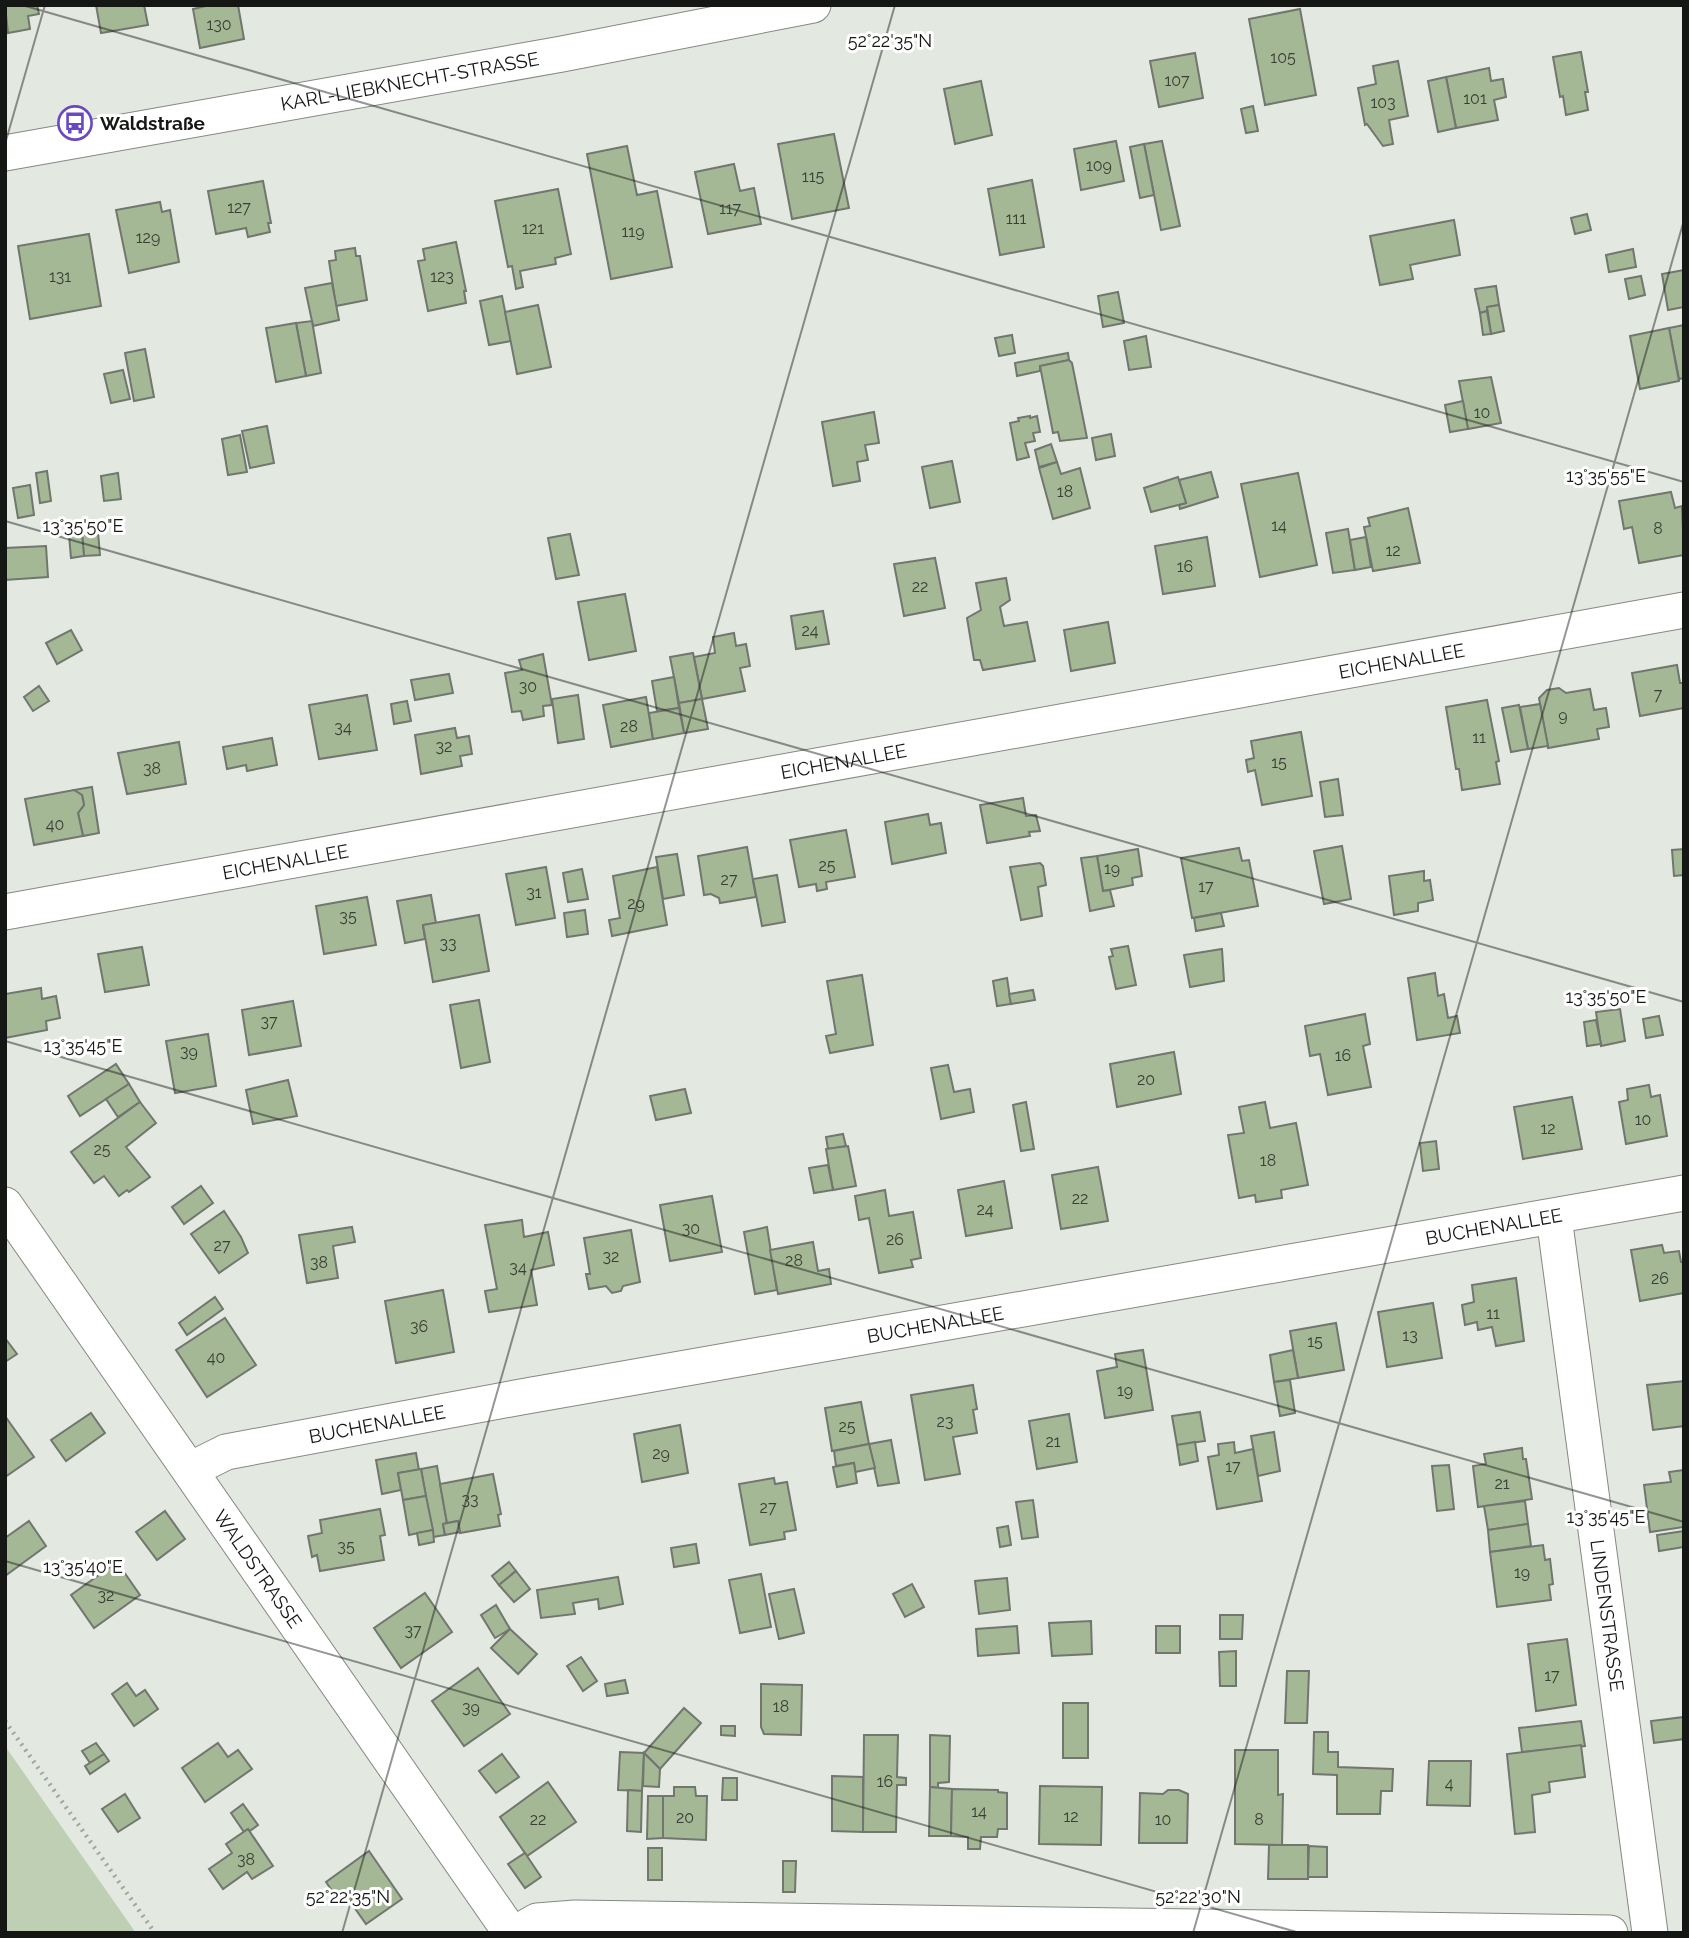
<svg xmlns="http://www.w3.org/2000/svg" width="1689" height="1938" viewBox="0 0 1689 1938" font-family="Raleway,sans-serif">
<rect width="100%" height="100%" fill="#e3e9e0"/>
<path fill="#bfcfb3" d="M5,1746L136,1933H5Z"/>
<g fill="#a5b896" stroke="#71766e" stroke-width="2">
<path d="M5,5H37L39,14L28,16L30,29L8,33Z"/>
<path d="M96,5H144L148,25L101,33Z"/>
<path d="M238,5L244,39L200,48L193,9L210,5Z"/>
<path d="M1300,9L1316,95L1265,105L1249,19Z"/>
<path d="M1581,52L1588,92H1585L1588,110L1566,115L1563,96L1560,97L1553,57Z"/>
<path d="M1195,53L1203,98L1159,107L1150,61Z"/>
<path d="M1398,61L1408,116L1389,120L1393,144L1383,146L1367,124L1365,125L1358,88L1376,84L1373,66Z"/>
<path d="M1489,68L1491,81L1503,79L1506,97L1494,100L1498,120L1456,128L1446,77Z"/>
<path d="M1446,77L1456,128L1438,132L1428,81Z"/>
<path d="M981,81L992,135L955,144L944,89Z"/>
<path d="M1253,106L1258,131L1246,133L1241,109Z"/>
<path d="M834,134L849,208L792,219L778,144Z"/>
<path d="M1116,141L1124,181L1081,190L1074,149Z"/>
<path d="M1162,141L1180,226L1161,230L1144,144Z"/>
<path d="M1144,144L1154,195L1140,198L1130,147Z"/>
<path d="M627,146L637,195L657,191L672,267L611,279L587,154Z"/>
<path d="M734,164L740,191L754,188L761,224L708,234L695,172Z"/>
<path d="M1032,180L1044,247L1000,255L988,189Z"/>
<path d="M263,181L271,223H268L270,232L248,237L246,228L216,234L208,191Z"/>
<path d="M558,189L571,254L555,258L556,264L520,271L523,287L516,289L512,266L508,267L495,201Z"/>
<path d="M160,202L162,212L170,210L179,262L129,273L116,210Z"/>
<path d="M1587,214L1591,230L1575,234L1571,218Z"/>
<path d="M1454,220L1460,255L1410,265L1413,279L1380,285L1370,236Z"/>
<path d="M89,234L101,306L30,319L18,246Z"/>
<path d="M456,242L466,291H464L466,303L428,311L418,261L425,260L423,249Z"/>
<path d="M355,248L356,256H360L367,300L336,306L329,261L336,260L335,251Z"/>
<path d="M1633,249L1636,267L1609,272L1606,255Z"/>
<path d="M1684,270V307L1668,310L1662,274Z"/>
<path d="M1641,276L1645,295L1629,299L1625,279Z"/>
<path d="M332,283L339,320L313,326L305,288Z"/>
<path d="M1496,286L1499,305L1487,307V311L1480,313L1475,289Z"/>
<path d="M1118,292L1124,323L1103,327L1098,296Z"/>
<path d="M502,296L511,341L489,345L480,301Z"/>
<path d="M538,305L551,367L517,374L505,312Z"/>
<path d="M1499,305L1504,331L1491,334L1487,307Z"/>
<path d="M1487,311L1491,334L1483,335L1480,313Z"/>
<path d="M312,321L321,373L306,376L296,323Z"/>
<path d="M296,323L306,376L276,382L266,328Z"/>
<path d="M1684,325V378L1679,379L1669,328Z"/>
<path d="M1669,328L1679,381L1640,389L1630,336Z"/>
<path d="M1012,335L1015,353L999,356L995,338Z"/>
<path d="M1146,336L1151,367L1129,370L1124,341Z"/>
<path d="M145,349L154,397L134,401L125,353Z"/>
<path d="M1068,353L1069,360L1040,366V371L1017,376L1015,363Z"/>
<path d="M1069,360L1072,363L1087,438L1060,441L1058,432L1053,433L1040,366Z"/>
<path d="M123,370L130,399L111,403L104,374Z"/>
<path d="M1491,377L1501,423L1468,429L1459,381Z"/>
<path d="M1463,401L1468,429L1450,432L1445,405Z"/>
<path d="M874,412L879,443L865,445L868,460L857,462L860,481L833,486L822,422Z"/>
<path d="M1030,416V418L1037,416L1040,432L1033,433L1035,441L1025,443L1029,457L1017,460L1010,423L1019,421L1018,418Z"/>
<path d="M267,426L274,463L250,468L242,431Z"/>
<path d="M1111,434L1115,456L1096,460L1092,438Z"/>
<path d="M240,435L247,472L228,475L222,439Z"/>
<path d="M1051,444L1057,462L1039,467L1035,450Z"/>
<path d="M952,461L960,502L930,508L922,467Z"/>
<path d="M1057,462L1061,474L1080,468L1090,508L1053,519L1039,468Z"/>
<path d="M47,471L51,501L40,503L36,473Z"/>
<path d="M1211,472L1218,497L1180,509L1179,505L1186,503L1179,480Z"/>
<path d="M118,473L121,499L104,501L101,476Z"/>
<path d="M1298,473L1317,565L1260,577L1241,484Z"/>
<path d="M1178,477L1186,503L1151,512L1144,488Z"/>
<path d="M30,485L34,515L18,518L13,488Z"/>
<path d="M1671,492L1675,508L1682,506L1684,555L1639,563L1632,527L1624,529L1619,501Z"/>
<path d="M1408,508L1420,563L1373,571L1364,527L1370,526L1368,518Z"/>
<path d="M1348,529L1355,570L1333,573L1326,533Z"/>
<path d="M98,532L100,555L84,556L82,534Z"/>
<path d="M82,534L84,556L71,558L69,535Z"/>
<path d="M570,534L579,575L556,579L548,538Z"/>
<path d="M1207,537L1215,586L1163,594L1155,546Z"/>
<path d="M1366,537L1371,567L1355,570L1350,540Z"/>
<path d="M46,546L48,577L5,580V548Z"/>
<path d="M935,558L945,608L904,616L894,564Z"/>
<path d="M1006,578L1010,600L1000,607L1004,626L1027,622L1035,661L983,670L980,660H974L967,618L981,610L976,583Z"/>
<path d="M625,594L636,651L589,660L578,602Z"/>
<path d="M823,611L829,644L796,649L791,616Z"/>
<path d="M1108,622L1115,663L1071,671L1064,630Z"/>
<path d="M71,630L82,650L57,664L46,643Z"/>
<path d="M734,633L736,646L746,644L750,666L740,668L745,691L702,699L694,657L715,653L713,637Z"/>
<path d="M693,653L702,699L679,703L670,657Z"/>
<path d="M543,654L552,705L543,706L544,716L523,720L521,711L512,712L505,673L522,670L519,660Z"/>
<path d="M1677,665L1680,683H1684V708L1640,716L1632,673Z"/>
<path d="M449,674L453,693L415,700L411,680Z"/>
<path d="M674,677L679,708L657,711L652,681Z"/>
<path d="M39,686L49,701L33,711L24,697Z"/>
<path d="M1559,688L1566,693L1590,689L1594,710L1606,708L1609,727L1597,729L1599,739L1548,748L1539,698L1547,690Z"/>
<path d="M367,695L377,750L319,759L309,705Z"/>
<path d="M578,695L584,739L558,743L552,699Z"/>
<path d="M646,697L653,739L611,747L603,705Z"/>
<path d="M702,699L708,729L684,733L679,703Z"/>
<path d="M1487,700L1499,761L1496,762L1500,784L1462,790L1459,769H1456L1446,707Z"/>
<path d="M407,701L411,721L394,724L391,704Z"/>
<path d="M1540,704L1548,746L1528,749L1520,707Z"/>
<path d="M1519,705L1528,749L1511,752L1502,708Z"/>
<path d="M679,708L684,733L653,739L649,713Z"/>
<path d="M455,728L457,738L469,736L472,754L460,756L462,766L421,774L415,735Z"/>
<path d="M1301,732L1312,796L1262,805L1255,770L1248,772L1246,760L1254,758L1251,741Z"/>
<path d="M272,738L277,765L247,771L246,765L227,769L223,747Z"/>
<path d="M179,742L186,784L127,794L118,753Z"/>
<path d="M1338,779L1343,815L1325,817L1320,782Z"/>
<path d="M92,787L99,833L83,836L78,813L84,805L82,795L74,790Z"/>
<path d="M74,790L82,795L84,805L78,813L83,836L34,845L25,799Z"/>
<path d="M1023,798L1026,816L1036,815L1040,831L1029,832L1030,836L987,843L980,805Z"/>
<path d="M928,814L930,825L941,823L946,853L892,864L885,822Z"/>
<path d="M846,830L855,877L826,882L827,889L817,891L816,884L799,887L790,840Z"/>
<path d="M1342,846L1351,899L1324,904L1314,851Z"/>
<path d="M747,847L756,897L720,903L719,898L711,894L704,895L698,856Z"/>
<path d="M1239,848L1242,861L1249,860L1258,906L1192,918L1181,858Z"/>
<path d="M1138,849L1142,876L1132,878L1133,885L1103,891L1097,856Z"/>
<path d="M1684,849V875L1674,876L1672,850Z"/>
<path d="M677,854L684,895L663,899L656,857Z"/>
<path d="M1097,856L1103,891L1110,890L1114,906L1090,911L1081,858Z"/>
<path d="M1040,863L1043,866L1046,885L1038,887L1042,916L1021,920L1010,867Z"/>
<path d="M546,867L555,918L516,925L506,874Z"/>
<path d="M657,867L667,925L612,936L609,920L620,918L613,876Z"/>
<path d="M582,869L588,899L568,902L563,873Z"/>
<path d="M1424,871V881L1430,880L1433,900L1418,903V911L1394,915L1389,876Z"/>
<path d="M777,875L785,922L762,926L753,879Z"/>
<path d="M431,895L436,923L423,925L425,939L405,943L397,901Z"/>
<path d="M367,897L376,945L324,954L316,906Z"/>
<path d="M585,910L588,934L567,937L564,913Z"/>
<path d="M1221,913L1224,926L1196,931L1194,918Z"/>
<path d="M479,915L489,971L433,982L423,925Z"/>
<path d="M1128,946L1136,985L1116,989L1109,957L1113,956L1111,949Z"/>
<path d="M142,947L149,985L105,992L98,954Z"/>
<path d="M1222,949L1224,981L1190,987L1184,955Z"/>
<path d="M1435,973L1438,996L1444,994L1448,1018L1457,1016L1460,1033L1417,1040L1408,978Z"/>
<path d="M862,975L873,1045L830,1053L826,1036L836,1034L827,981Z"/>
<path d="M1007,978L1011,1004L997,1006L993,981Z"/>
<path d="M41,988L42,999L56,996L60,1018L46,1021L47,1030L5,1038V994Z"/>
<path d="M1033,990L1035,1000L1011,1004L1009,994Z"/>
<path d="M479,1000L490,1062L461,1068L450,1005Z"/>
<path d="M293,1001L301,1046L249,1055L242,1010Z"/>
<path d="M1620,1009L1625,1041L1601,1046L1596,1012Z"/>
<path d="M1365,1014L1370,1044L1363,1046L1371,1087L1328,1095L1320,1054L1310,1056L1305,1026Z"/>
<path d="M1659,1016L1663,1035L1646,1038L1643,1019Z"/>
<path d="M1596,1020L1601,1044L1587,1046L1584,1022Z"/>
<path d="M208,1034L216,1086L175,1093L166,1041Z"/>
<path d="M1174,1052L1181,1094L1117,1107L1110,1064Z"/>
<path d="M116,1064L129,1084L80,1116L68,1096Z"/>
<path d="M948,1065L954,1092L970,1089L974,1112L941,1119L931,1068Z"/>
<path d="M288,1080L297,1116L253,1124L246,1090Z"/>
<path d="M129,1084L140,1102L118,1117L106,1099Z"/>
<path d="M1649,1085L1651,1097L1660,1095L1667,1136L1626,1144L1619,1102L1628,1100L1627,1089Z"/>
<path d="M685,1089L691,1113L656,1120L650,1096Z"/>
<path d="M1572,1097L1582,1149L1523,1159L1514,1107Z"/>
<path d="M140,1102L156,1123L126,1147L150,1177L129,1192L127,1190L119,1196L104,1176L94,1183L71,1152Z"/>
<path d="M1026,1102L1034,1149L1021,1151L1013,1105Z"/>
<path d="M1265,1102L1270,1128L1296,1123L1308,1185L1281,1190L1282,1198L1256,1202L1255,1195L1239,1198L1228,1135L1244,1133L1239,1107Z"/>
<path d="M843,1134L846,1146L828,1149L826,1137Z"/>
<path d="M1436,1141L1439,1169L1423,1171L1420,1143Z"/>
<path d="M848,1146L856,1186L833,1190L826,1149Z"/>
<path d="M828,1165L833,1190L814,1193L809,1168Z"/>
<path d="M1098,1167L1108,1221L1061,1229L1052,1175Z"/>
<path d="M1004,1181L1012,1228L966,1236L958,1190Z"/>
<path d="M201,1186L213,1203L184,1224L172,1207Z"/>
<path d="M885,1190L889,1216L913,1212L921,1258L911,1260L913,1267L879,1273L869,1218L859,1220L855,1196Z"/>
<path d="M712,1196L722,1252L670,1261L660,1205Z"/>
<path d="M224,1211L241,1237L248,1253L219,1273L191,1234Z"/>
<path d="M522,1220L524,1237L548,1232L554,1265L531,1270L537,1305L489,1312L485,1291L497,1289L485,1225Z"/>
<path d="M352,1227L355,1242L333,1246L338,1278L307,1283L299,1235Z"/>
<path d="M767,1227L777,1290L755,1294L744,1232Z"/>
<path d="M631,1230L640,1282L623,1286L621,1291L612,1293L606,1286L589,1289L586,1274H590L584,1238Z"/>
<path d="M813,1242L818,1271L829,1269L831,1284L778,1294L770,1250Z"/>
<path d="M1662,1245L1664,1253L1679,1251L1681,1262H1684V1293L1640,1301L1631,1250Z"/>
<path d="M1516,1278L1524,1341L1496,1346L1492,1327L1478,1330L1477,1322L1465,1325L1462,1305L1474,1302L1472,1285Z"/>
<path d="M443,1290L454,1352L396,1363L385,1301Z"/>
<path d="M215,1297L223,1309L187,1335L179,1323Z"/>
<path d="M1433,1303L1442,1358L1387,1367L1378,1312Z"/>
<path d="M225,1318L256,1365L207,1397L176,1350Z"/>
<path d="M1336,1323L1344,1370L1298,1378L1290,1331Z"/>
<path d="M5,1338L17,1354L5,1362Z"/>
<path d="M1143,1350L1153,1410L1105,1418L1097,1371L1117,1367L1115,1354Z"/>
<path d="M1293,1350L1298,1378L1274,1382L1270,1355Z"/>
<path d="M1290,1380L1295,1413L1280,1416L1274,1382Z"/>
<path d="M1684,1381V1426L1653,1430L1647,1385Z"/>
<path d="M973,1385L977,1409L973,1410L977,1433L953,1437L960,1474L925,1480L911,1395Z"/>
<path d="M861,1402L869,1444L832,1451L825,1408Z"/>
<path d="M1200,1412L1205,1441L1177,1445L1172,1416Z"/>
<path d="M91,1413L105,1433L66,1461L51,1440Z"/>
<path d="M1069,1414L1077,1462L1037,1469L1029,1421Z"/>
<path d="M5,1416L34,1457L5,1477Z"/>
<path d="M680,1425L688,1473L642,1482L634,1434Z"/>
<path d="M1274,1432L1280,1471L1258,1476L1251,1436Z"/>
<path d="M891,1440L899,1483L878,1486L869,1444Z"/>
<path d="M1195,1442L1198,1461L1180,1465L1177,1445Z"/>
<path d="M1234,1442L1235,1453L1253,1449L1262,1501L1217,1509L1208,1457L1219,1455L1218,1444Z"/>
<path d="M869,1444L875,1468L855,1472L854,1463L836,1466L834,1451Z"/>
<path d="M1522,1448L1523,1459H1526L1532,1499L1478,1507L1473,1466L1486,1464L1484,1454Z"/>
<path d="M416,1453L419,1470L398,1473L401,1490L382,1494L376,1460Z"/>
<path d="M854,1463L857,1483L837,1487L833,1467Z"/>
<path d="M1449,1465L1454,1509L1437,1511L1432,1466Z"/>
<path d="M437,1466L447,1523L443,1524L445,1535L433,1537L421,1469Z"/>
<path d="M421,1469L426,1496L403,1500L398,1473Z"/>
<path d="M1684,1470V1527L1650,1532L1644,1485L1671,1482L1669,1472Z"/>
<path d="M493,1474L501,1514L498,1515L500,1526L460,1533L458,1521L447,1523L440,1484Z"/>
<path d="M774,1478L775,1484L787,1482L796,1530L784,1532L785,1539L750,1545L739,1484Z"/>
<path d="M426,1496L433,1530L409,1535L403,1500Z"/>
<path d="M1033,1500L1038,1537L1022,1539L1016,1502Z"/>
<path d="M1525,1501L1528,1524L1488,1530L1484,1506Z"/>
<path d="M380,1509L385,1535L380,1536L384,1560L320,1571L317,1555L312,1557L308,1536L322,1533L320,1520Z"/>
<path d="M165,1511L185,1539L157,1560L136,1532Z"/>
<path d="M29,1521L46,1546L5,1576V1538Z"/>
<path d="M458,1521L460,1532L445,1535L443,1524Z"/>
<path d="M1528,1524L1531,1546L1490,1552L1488,1530Z"/>
<path d="M1008,1526L1011,1545L1000,1547L997,1528Z"/>
<path d="M433,1530L434,1542L419,1545L417,1533Z"/>
<path d="M1684,1531V1547L1659,1551L1657,1535Z"/>
<path d="M696,1544L699,1563L674,1567L671,1548Z"/>
<path d="M1543,1545L1545,1560L1550,1559L1553,1584L1549,1585L1551,1600L1497,1607L1490,1552Z"/>
<path d="M117,1562L140,1595L94,1628L71,1595Z"/>
<path d="M509,1562L516,1571L499,1585L492,1576Z"/>
<path d="M516,1571L530,1589L514,1602L499,1585Z"/>
<path d="M761,1574L771,1627L740,1633L729,1580Z"/>
<path d="M618,1577L623,1604L599,1609L598,1599L573,1603L575,1614L541,1618L537,1590Z"/>
<path d="M1007,1578L1010,1610L979,1614L975,1581Z"/>
<path d="M912,1584L924,1607L905,1617L893,1594Z"/>
<path d="M794,1589L804,1633L779,1639L769,1594Z"/>
<path d="M425,1593L452,1632L401,1668L374,1628Z"/>
<path d="M496,1605L510,1629L495,1638L481,1615Z"/>
<path d="M1220,1615H1243L1242,1639H1220Z"/>
<path d="M1091,1621L1092,1654L1052,1656L1049,1623Z"/>
<path d="M1017,1626L1019,1653L978,1656L976,1629Z"/>
<rect x="1156" y="1626" width="24" height="27"/>
<path d="M510,1629L537,1654L518,1674L491,1648Z"/>
<path d="M1567,1639L1576,1705L1536,1711L1528,1644Z"/>
<path d="M1236,1651V1686H1220L1219,1652Z"/>
<path d="M581,1657L597,1681L583,1691L567,1666Z"/>
<path d="M478,1668L510,1714L464,1746L432,1701Z"/>
<path d="M1287,1671H1309L1307,1723H1285Z"/>
<path d="M625,1680L628,1693L607,1696L605,1684Z"/>
<path d="M127,1683L136,1696L145,1690L158,1709L134,1726L112,1694Z"/>
<path d="M761,1684L802,1685L801,1735L764,1734L761,1727Z"/>
<rect x="1063" y="1703" width="25" height="55"/>
<path d="M684,1708L701,1723L660,1769L644,1753Z"/>
<path d="M1684,1717V1739L1654,1743L1651,1721Z"/>
<path d="M1581,1721L1585,1746L1522,1752L1519,1728Z"/>
<path d="M721,1726H735V1736L721,1735Z"/>
<path d="M1314,1732H1328V1752H1338V1767L1393,1769L1392,1791H1381L1380,1814H1337V1775L1313,1774Z"/>
<path d="M864,1735H898L897,1777L906,1778V1785H897L896,1832H863Z"/>
<path d="M930,1735L950,1736L949,1782L938,1783V1788L930,1787Z"/>
<path d="M96,1743L104,1754L90,1763L82,1751Z"/>
<path d="M218,1743L228,1757L238,1750L252,1769L205,1802L182,1768Z"/>
<path d="M1581,1745L1585,1777L1549,1782L1550,1792L1532,1795L1535,1832L1515,1834L1507,1754Z"/>
<path d="M1235,1750H1278V1795L1283,1794L1282,1845L1235,1844Z"/>
<path d="M620,1752L644,1753L642,1791L618,1790Z"/>
<path d="M644,1753L660,1769L659,1787L643,1786Z"/>
<path d="M104,1754L109,1761L90,1774L85,1766Z"/>
<path d="M502,1754L519,1777L496,1793L479,1771Z"/>
<path d="M1429,1761H1471L1470,1806L1427,1805Z"/>
<path d="M832,1776L863,1777V1832L832,1831Z"/>
<path d="M723,1778H737V1800H722Z"/>
<path d="M548,1782L576,1822L527,1856L500,1817Z"/>
<path d="M1040,1786L1102,1787L1101,1845L1039,1844Z"/>
<path d="M674,1787H695L696,1796H707L706,1840L663,1838V1796H674Z"/>
<path d="M930,1787L952,1789L951,1836H929Z"/>
<path d="M952,1789L998,1790V1792L1007,1793V1829H998L997,1837H981L980,1849H968V1837L951,1836Z"/>
<path d="M628,1790L642,1791L641,1832L627,1831Z"/>
<path d="M1168,1790H1179L1188,1794L1187,1843H1139L1140,1793L1163,1794Z"/>
<path d="M125,1794L140,1818L118,1832L102,1809Z"/>
<path d="M648,1796H663V1838L647,1839Z"/>
<path d="M243,1804L258,1825L250,1831L248,1829L244,1832L231,1813Z"/>
<path d="M248,1829L273,1866L252,1879L247,1872L223,1889L209,1869L232,1853L226,1844Z"/>
<path d="M1269,1845H1308V1879H1268Z"/>
<path d="M1309,1846L1327,1847V1877H1308Z"/>
<rect x="648" y="1848" width="14" height="32"/>
<path d="M369,1851L402,1899L366,1924L349,1900L342,1905L326,1882Z"/>
<path d="M525,1853L541,1877L525,1888L508,1864Z"/>
<path d="M783,1861H796L795,1892H783Z"/>
</g>
<g fill="none" stroke-linecap="round" stroke-linejoin="round">
<g stroke="#848981" stroke-width="37">
<g id="minor">
<path id="s1" d="M5,153L562,54L813,5"/>
<path id="s2" d="M5,912L1684,610"/>
<path id="s3" d="M5,1205L511,1933"/>
<path id="s4" d="M1554,1217L1650,1933"/>
<path id="s5" d="M190,1470L226,1452L521,1397L1684,1193"/>
<path d="M516,1933L537,1921L575,1918L1610,1933"/>
</g>
</g>
<path stroke="#a2a69f" stroke-width="4.5" stroke-dasharray="2 5" stroke-linecap="butt" d="M5,1721L155,1933"/>
<use href="#minor" stroke="#fff" stroke-width="35"/>
</g>
<path fill="none" stroke="#151714" stroke-width="2" stroke-opacity="0.45" d="M22,5L1684,482M5,144L45,5M5,521L1684,1002M5,1041L1684,1522M5,1561L1300,1933M342,1933L895,5M1193,1933L1684,220"/>
<defs>
<g id="bus-ring" transform="scale(1.75)"><circle r="9.5" fill="#fff" stroke="#6849c2" stroke-width="1.5"/><path d="M-5-6H5V4H4V6H2V4H-2V6H-4V4H-5ZM-3.5-4V0h7V-4ZM-3.5 1.2v1.5H-2V1.2ZM2 1.2v1.5H3.5V1.2Z" fill="#6849c2"/></g>
</defs>
<g fill-rule="evenodd">
<use href="#bus-ring" x="75" y="123"/>
</g>
<g text-anchor="middle" dominant-baseline="central" stroke-width="6" stroke-linejoin="round" paint-order="stroke">
<g font-size="16" fill="#393f34">
<text x="219" y="24">130</text>
<text x="1283" y="57">105</text>
<text x="1177" y="80">107</text>
<text x="1475" y="98">101</text>
<text x="1383" y="102">103</text>
<text x="1099" y="165">109</text>
<text x="813" y="176">115</text>
<text x="239" y="207">127</text>
<text x="730" y="208">117</text>
<text x="1016" y="218">111</text>
<text x="533" y="228">121</text>
<text x="633" y="231">119</text>
<text x="148" y="237">129</text>
<text x="60" y="276">131</text>
<text x="442" y="276">123</text>
<text x="1482" y="412">10</text>
<text x="1065" y="491">18</text>
<text x="1279" y="525">14</text>
<text x="1658" y="528">8</text>
<text x="1393" y="550">12</text>
<text x="1185" y="566">16</text>
<text x="920" y="586">22</text>
<text x="810" y="630">24</text>
<text x="528" y="686">30</text>
<text x="1658" y="694">7</text>
<text x="1563" y="715">9</text>
<text x="629" y="726">28</text>
<text x="343" y="727">34</text>
<text x="1479" y="737">11</text>
<text x="444" y="746">32</text>
<text x="1279" y="762">15</text>
<text x="152" y="768">38</text>
<text x="55" y="824">40</text>
<text x="827" y="865">25</text>
<text x="1112" y="868">19</text>
<text x="729" y="879">27</text>
<text x="1206" y="886">17</text>
<text x="534" y="892">31</text>
<text x="636" y="903">29</text>
<text x="348" y="916">35</text>
<text x="448" y="943">33</text>
<text x="269" y="1021">37</text>
<text x="189" y="1051">39</text>
<text x="1343" y="1055">16</text>
<text x="1146" y="1079">20</text>
<text x="1643" y="1119">10</text>
<text x="1548" y="1128">12</text>
<text x="102" y="1149">25</text>
<text x="1268" y="1160">18</text>
<text x="1080" y="1198">22</text>
<text x="985" y="1209">24</text>
<text x="691" y="1228">30</text>
<text x="895" y="1239">26</text>
<text x="222" y="1245">27</text>
<text x="611" y="1256">32</text>
<text x="794" y="1260">28</text>
<text x="319" y="1262">38</text>
<text x="518" y="1267">34</text>
<text x="1660" y="1278">26</text>
<text x="1493" y="1313">11</text>
<text x="419" y="1326">36</text>
<text x="1410" y="1335">13</text>
<text x="1315" y="1341">15</text>
<text x="216" y="1357">40</text>
<text x="1125" y="1390">19</text>
<text x="945" y="1421">23</text>
<text x="847" y="1426">25</text>
<text x="1053" y="1441">21</text>
<text x="661" y="1453">29</text>
<text x="1233" y="1466">17</text>
<text x="1502" y="1483">21</text>
<text x="470" y="1499">33</text>
<text x="768" y="1507">27</text>
<text x="346" y="1546">35</text>
<text x="1522" y="1572">19</text>
<text x="106" y="1595">32</text>
<text x="413" y="1630">37</text>
<text x="1552" y="1675">17</text>
<text x="781" y="1706">18</text>
<text x="471" y="1707">39</text>
<text x="885" y="1781">16</text>
<text x="1449" y="1783">4</text>
<text x="979" y="1811">14</text>
<text x="1071" y="1816">12</text>
<text x="685" y="1817">20</text>
<text x="538" y="1819">22</text>
<text x="1163" y="1819">10</text>
<text x="1259" y="1819">8</text>
<text x="246" y="1859">38</text>
</g>
<g font-size="19" fill="#151714" stroke="#fff">
<text stroke="none"><textPath href="#s1" startOffset="411">KARL-LIEBKNECHT-STRASSE</textPath></text>
<text stroke="none"><textPath href="#s2" startOffset="1419">EICHENALLEE</textPath></text>
<text stroke="none"><textPath href="#s2" startOffset="852">EICHENALLEE</textPath></text>
<text stroke="none"><textPath href="#s2" startOffset="285">EICHENALLEE</textPath></text>
<text stroke="none"><textPath href="#s5" startOffset="1328">BUCHENALLEE</textPath></text>
<text stroke="none"><textPath href="#s5" startOffset="761">BUCHENALLEE</textPath></text>
<text stroke="none"><textPath href="#s5" startOffset="194">BUCHENALLEE</textPath></text>
<text stroke="none"><textPath href="#s3" startOffset="443">WALDSTRASSE</textPath></text>
<text stroke="none"><textPath href="#s4" startOffset="402">LINDENSTRASSE</textPath></text>
</g>
<g font-size="19" font-weight="bold" fill="#151714" stroke="#fff" text-anchor="start">
<text x="100" y="123">Waldstraße</text>
</g>
</g>
<g font-size="18" text-anchor="middle" fill="#151714" stroke="#fff" stroke-width="6" stroke-linejoin="round" paint-order="stroke">
<text x="890" y="47">52°22'35"N</text>
<text x="1606" y="482">13°35'55"E</text>
<text x="83" y="532">13°35'50"E</text>
<text x="1606" y="1003">13°35'50"E</text>
<text x="83" y="1052">13°35'45"E</text>
<text x="1606" y="1523">13°35'45"E</text>
<text x="83" y="1573">13°35'40"E</text>
<text x="348" y="1903">52°22'35"N</text>
<text x="1198" y="1903">52°22'30"N</text>
</g>
<rect width="1689" height="1938" fill="none" stroke="#151714" stroke-width="14"/>
</svg>
